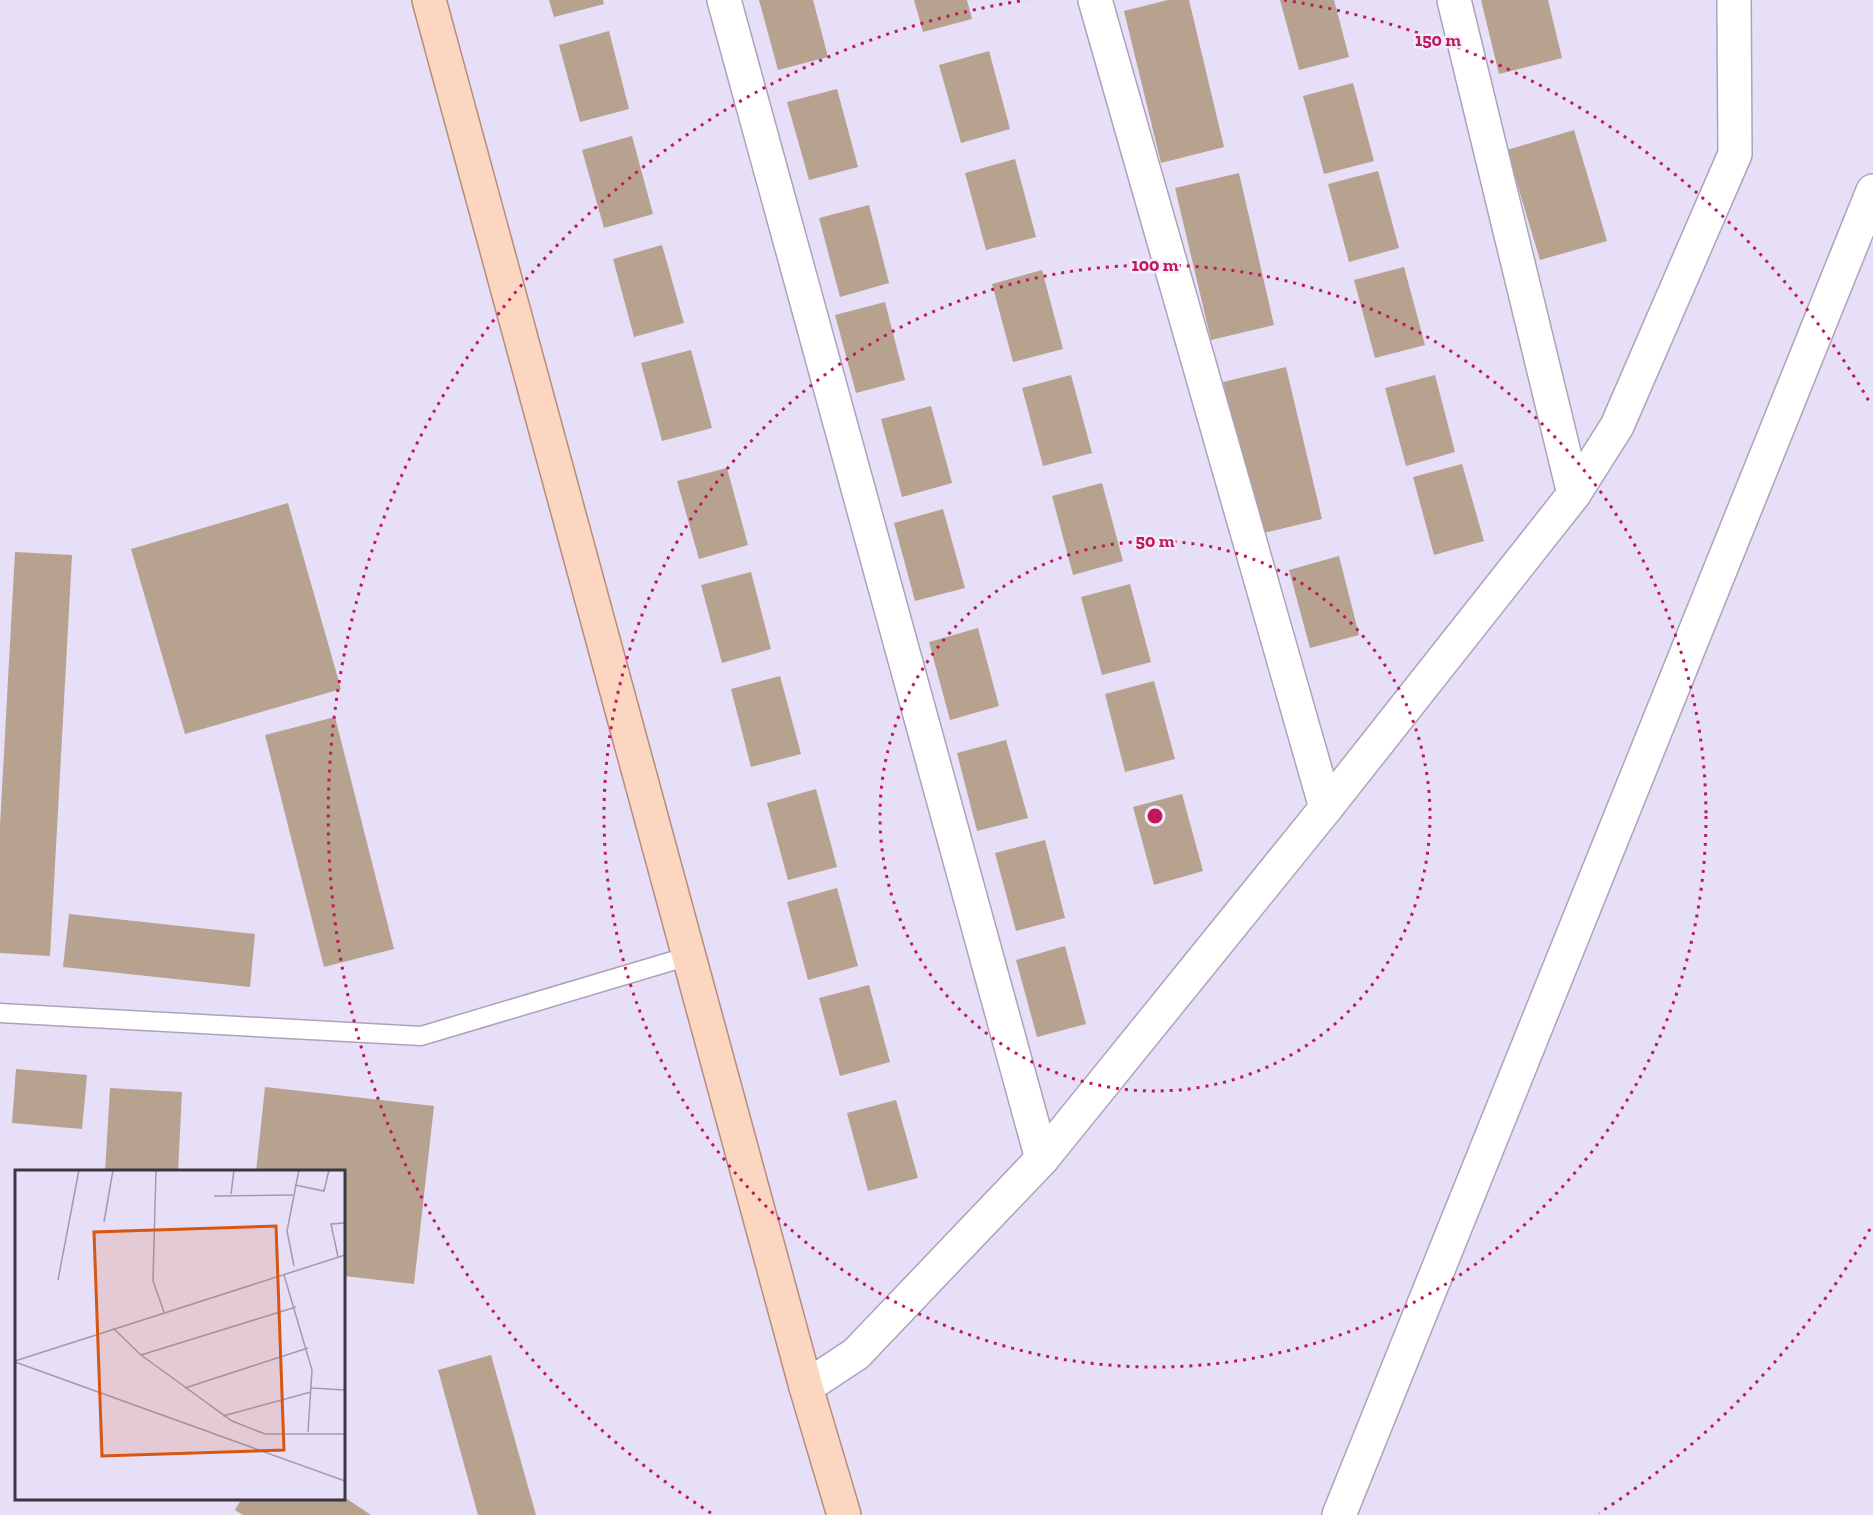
<svg xmlns="http://www.w3.org/2000/svg" width="1873" height="1515" viewBox="0 0 1873 1515" font-family="'Zilla Slab',serif">
<rect width="100%" height="100%" fill="#e7def7"/>
<g fill="#b6a28f">
<path d="M549,0H603L604,4L554,17Z"/>
<path d="M759,0H813L828,57L778,70Z"/>
<path d="M914,0H967L972,19L923,32Z"/>
<path d="M1168,0H1189L1224,147L1161,163L1124,11Z"/>
<path d="M1280,0H1334L1349,57L1299,70Z"/>
<path d="M1481,0H1548L1562,58L1499,74Z"/>
<path d="M609,31L629,109L580,122L559,45Z"/>
<path d="M989,51L1010,129L961,143L939,65Z"/>
<path d="M1353,83L1374,161L1324,174L1303,96Z"/>
<path d="M837,89L858,167L809,180L787,102Z"/>
<path d="M1574,130L1607,241L1540,260L1507,150Z"/>
<path d="M632,136L653,214L604,228L582,150Z"/>
<path d="M1015,159L1036,237L986,250L965,173Z"/>
<path d="M1378,171L1399,248L1349,262L1328,184Z"/>
<path d="M1239,173L1274,325L1211,340L1175,188Z"/>
<path d="M869,205L889,283L840,297L819,218Z"/>
<path d="M662,245L684,323L634,337L613,259Z"/>
<path d="M1404,267L1425,345L1375,358L1354,280Z"/>
<path d="M1042,270L1063,349L1013,362L992,284Z"/>
<path d="M885,302L905,380L856,393L835,315Z"/>
<path d="M691,350L712,428L662,441L641,363Z"/>
<path d="M1286,367L1322,519L1259,534L1223,382Z"/>
<path d="M1071,375L1092,453L1043,466L1022,388Z"/>
<path d="M1435,375L1455,452L1406,466L1385,388Z"/>
<path d="M931,406L952,483L902,497L881,419Z"/>
<path d="M1462,464L1484,541L1434,555L1413,477Z"/>
<path d="M727,468L748,545L699,559L677,481Z"/>
<path d="M1102,483L1123,561L1073,575L1052,496Z"/>
<path d="M288,503L341,689L185,734L131,549Z"/>
<path d="M943,509L965,588L915,601L894,523Z"/>
<path d="M15,552L72,555L50,956L0,953V826Z"/>
<path d="M1339,556L1359,635L1310,648L1289,570Z"/>
<path d="M751,572L771,649L722,663L701,585Z"/>
<path d="M1130,584L1151,662L1102,675L1081,597Z"/>
<path d="M978,628L999,706L950,720L929,642Z"/>
<path d="M780,676L801,754L751,767L731,689Z"/>
<path d="M1154,681L1175,759L1125,772L1105,694Z"/>
<path d="M335,717L394,949L324,967L265,735Z"/>
<path d="M1006,740L1028,818L977,831L957,753Z"/>
<path d="M816,789L837,867L788,880L767,803Z"/>
<path d="M1182,794L1203,871L1154,885L1133,807Z"/>
<path d="M1045,840L1065,918L1016,931L995,853Z"/>
<path d="M837,888L858,966L808,980L787,902Z"/>
<path d="M69,914L255,934L250,987L63,967Z"/>
<path d="M1065,946L1086,1024L1037,1037L1016,960Z"/>
<path d="M869,985L890,1062L840,1076L819,998Z"/>
<path d="M16,1069L87,1075L82,1129L12,1123Z"/>
<path d="M265,1087L434,1106L414,1284L344,1276V1172H256Z"/>
<path d="M110,1088L182,1092L178,1172H105Z"/>
<path d="M896,1100L918,1178L868,1191L847,1113Z"/>
<path d="M491,1355L536,1515H478L438,1370Z"/>
<path d="M344,1497L371,1515H243L235,1510L242,1498H344Z"/>
</g>
<g fill="none" stroke-linecap="round" stroke-linejoin="round">
<g stroke="#aca3bb" stroke-width="21">
<path id="service" d="M0,1013L421,1036L689,956"/>
</g>
<g stroke="#aca3bb" stroke-width="36">
<g id="minor">
<path d="M724,0L1042,1159"/>
<path d="M1095,0L1326,808"/>
<path d="M1454,0L1574,494"/>
<path d="M806,1387L856,1354L1042,1159L1326,808L1574,494L1617,426L1735,154L1734,0"/>
</g>
</g>
<g stroke="#aca3bb" stroke-width="36">
<path id="tertiary" d="M1339,1515L1873,191"/>
</g>
<g stroke="#b68c7a" stroke-width="36">
<path id="primary" d="M429,0L806,1387L844,1515"/>
</g>
<use href="#service" stroke="#fff" stroke-width="18"/>
<use href="#minor" stroke="#fff" stroke-width="33"/>
<use href="#tertiary" stroke="#fff" stroke-width="33"/>
<use href="#primary" stroke="#fbd6c1" stroke-width="33"/>
</g>
<g fill="none" stroke="#c2185b" stroke-width="3" stroke-dasharray="3 6">
<circle cx="1155" cy="816" r="275"/>
<circle cx="1155" cy="816" r="551"/>
<path d="M1870 1229A826 826 0 0 1 1599 1513M711 1513A826 826 0 0 1 1026 0M1284 0A826 826 0 0 1 1870 403"/>
</g>
<g transform="translate(15 1170)">
<rect width="330" height="330" fill="#e7def7"/>
<path fill="none" stroke="#a29bae" stroke-width="1.5" d="M141,0L138,111L149,142M280,15L309,21L314,0M216,24L219,0M199,26L278,25M89,52L98,0M323,87L316,54L330,53M279,96L272,61L284,0M269,105L297,200L293,262M43,110L64,0M98,158L126,185L217,251L250,264H330M126,185L281,137M0,191L330,85M0,192L330,311M170,218L293,178M296,218L330,220M208,246L296,222"/>
<path fill="#d75611" fill-opacity="0.15" stroke="#d75611" stroke-width="3" d="M261,56L269,280L87,286L79,62Z"/>
<rect width="330" height="330" fill="none" stroke="#3b3741" stroke-width="3"/>
</g>
<circle cx="1155" cy="816" r="9" fill="#c2185b" stroke="#f3edfc" stroke-width="3"/>
<g font-size="18" text-anchor="middle" font-weight="bold" fill="#c2185b" stroke="#f3edfc" stroke-width="5" stroke-linejoin="round" paint-order="stroke">
<text x="1438" y="46">150 m</text>
<text x="1155" y="271">100 m</text>
<text x="1155" y="547">50 m</text>
</g>
</svg>
